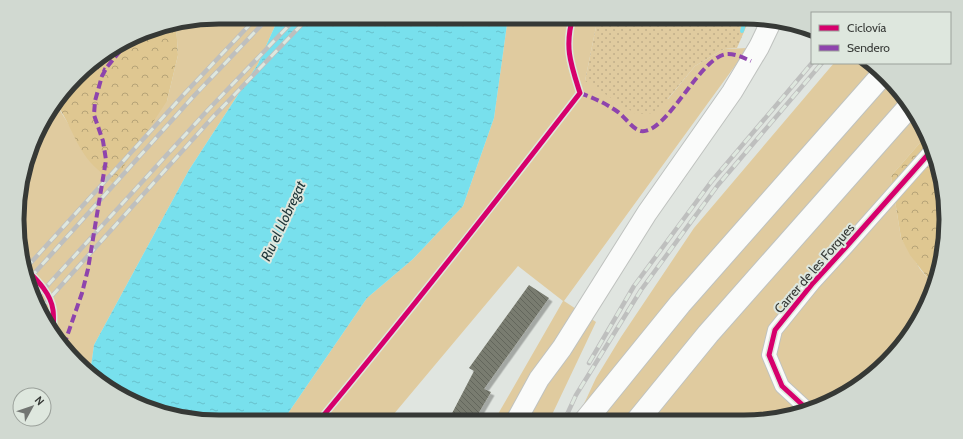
<svg xmlns="http://www.w3.org/2000/svg" width="963" height="439" viewBox="0 0 963 439" font-family="Cabin,sans-serif">
<defs>
<pattern id="forest-crowns" width="20" height="18" patternUnits="userSpaceOnUse"><rect width="20" height="18" fill="#dfc791"/><path d="M2 6a3 3 0 1 1 6 0M12 15a3 3 0 1 1 6 0" fill="none" stroke="#b6a377"/></pattern>
<pattern id="garden-dots" width="8" height="8" patternUnits="userSpaceOnUse"><rect width="8" height="8" fill="#e0cb9f"/><path d="M2 2h.1M6 6h.1" fill="none" stroke="#c1af8a" stroke-width="1.8" stroke-linecap="round"/></pattern>
<pattern id="water-ripples" width="26" height="14" patternUnits="userSpaceOnUse"><rect width="26" height="14" fill="#78e0ed"/><path d="M2 4q2-2 4 0t4 0M15 11q2-2 4 0t4 0" fill="none" stroke="#68c1cc"/></pattern>
<pattern id="building-back-hatch" width="6" height="6" patternUnits="userSpaceOnUse"><rect width="6" height="6" fill="#797b6f"/><path d="M-1 5l2 2M0 0l6 6M5-1l2 2" fill="none" stroke="#64665c"/></pattern>
<filter id="shadow"><feDropShadow dx="3.5" dy="3.5" stdDeviation="0" flood-color="#0004"/></filter>
</defs>
<rect width="100%" height="100%" fill="#e0e5e0"/>
<g fill="#e0cb9f">
<path d="M220,17H279L258,64L189,170L94,345L90,374L86,372L44,321L19,246L21,180L44,118L56,104L69,125L167,101L178,55L176,24Z"/>
<path d="M508,17H598L585,81L668,99L695,66L724,49L748,48L564,301L596,322L549,421H494L563,301L518,266L388,421L282,422L367,298L413,259L463,206L494,118Z"/>
<path d="M834,63H867L887,76L926,136L891,176L901,238L920,269L933,285L931,297L904,343L867,380L821,406L770,420H746L734,416V420L576,421L596,378L621,337L694,228Z"/>
</g>
<g fill="url(#forest-crowns)">
<path d="M176,24L178,55L167,101L113,183C103,174 91,165 84,154C73,138 68,119 56,104L86,67L154,28Z"/>
<path d="M926,136L930,142L946,219L933,285L910,255L901,238L891,176Z"/>
</g>
<path fill="url(#garden-dots)" d="M598,17H744L750,18L737,48L724,49L695,66L656,113L636,114L585,81Z"/>
<path fill="url(#water-ripples)" d="M279,17H508L494,118L463,206L413,259L367,298L282,422H219L142,407L90,374L94,345L189,170L258,64Z"/>
<g fill="none" stroke-linecap="round" stroke-linejoin="round">
<path stroke="#78e0ed" stroke-width="4" d="M742,31L746,17"/>
</g>
<path fill="url(#building-back-hatch)" filter="url(#shadow)" d="M529,285L549,298L484,389L491,392L474,421H448L474,371L469,368Z"/>
<g fill="none" stroke-linecap="round" stroke-linejoin="round">
<g stroke="#bfc2bf" stroke-width="16">
<path id="street" d="M808,410L782,386L769,355L775,330L813,283L846,247L932,150"/>
</g>
<g stroke="#bfc2bf" stroke-width="22">
<path id="secondary" d="M516,421L539,379L562,348L647,213L732,92L759,47L771,22"/>
</g>
<g stroke="#bfc2bf" stroke-width="24">
<g id="highway">
<path d="M585,421L680,304L883,74"/>
<path d="M637,421L708,334L908,108"/>
</g>
</g>
<use href="#street" stroke="#fafbfa" stroke-width="14"/>
<use href="#secondary" stroke="#fafbfa" stroke-width="20"/>
<use href="#highway" stroke="#fafbfa" stroke-width="22"/>
<g stroke="#bebfbe" stroke-width="4.5">
<g id="rail">
<path d="M26,268L186,92L257,17"/>
<path d="M30,278L192,98L269,17"/>
<path d="M36,298L206,112L297,17"/>
<path d="M40,309L213,117L309,17"/>
<path d="M589,363L634,286L711,182L812,63"/>
<path d="M564,421L576,395L641,290L718,185L822,63"/>
</g>
</g>
<use href="#rail" stroke="#dee7de" stroke-width="3" stroke-dasharray="9" stroke-linecap="butt"/>
<g stroke="#8e44ad" stroke-width="4" stroke-dasharray="8 4" stroke-linecap="butt">
<path d="M92,64L105,70"/>
<path d="M580,93C594,98 605,103 618,112C625,117 632,129 641,131C667,135 701,54 728,54C736,54 744,58 751,61"/>
<path d="M64,345L82,293L88,269L106,160L103,141L94,115L95,101L102,76L107,67L125,45"/>
</g>
<g stroke="#dee7de" stroke-width="8">
<g id="cycleway">
<path d="M27,270C38,281 51,294 53,310C54,317 53,325 54,332"/>
<path d="M808,410L782,386L769,355L775,330L813,283L846,247L932,150"/>
<path d="M318,422C408,314 494,204 580,93C571,65 564,47 573,17"/>
</g>
</g>
<use href="#cycleway" stroke="#d6006c" stroke-width="5"/>
</g>
<g text-anchor="middle" dominant-baseline="central" stroke-width="4" stroke-linejoin="round" paint-order="stroke">
<g font-size="13" fill="#363936" stroke="#dee7de">
<text transform="translate(814 268) rotate(-49)">Carrer de les Forques</text>
</g>
<g font-size="14" font-style="italic" fill="#20383b" stroke="#dee7de">
<text transform="translate(283 221) rotate(-65)">Riu el Llobregat</text>
</g>
</g>
<path d="M0 0H963V439H0ZM219 24H744A195 195 0 0 1 939 219V220A195 195 0 0 1 744 415H219A195 195 0 0 1 24 220V219A195 195 0 0 1 219 24Z" fill="#d1d9d1" fill-rule="evenodd"/>
<path fill="none" stroke="#363936" stroke-width="5" d="M219 24H744A195 195 0 0 1 939 219V220A195 195 0 0 1 744 415H219A195 195 0 0 1 24 220V219A195 195 0 0 1 219 24Z"/>
<rect x="811" y="12" width="140" height="52" fill="#dee7de" stroke="#9ba19b"/>
<rect x="819" y="25" width="20" height="6" fill="#d6006c" stroke="#9ba19b"/>
<text x="847" y="32" font-size="12" fill="#363936">Ciclovía</text>
<rect x="819" y="45" width="20" height="6" fill="#8e44ad" stroke="#9ba19b"/>
<text x="847" y="52" font-size="12" fill="#363936">Sendero</text>
<g transform="translate(32 407) rotate(50)"><circle r="19" fill="#dee7de" stroke="#9ba19b"/>
<path d="M0-3L7 15L0 10L-7 15Z" fill="#727572"/>
<text y="-6" font-size="11" font-weight="bold" text-anchor="middle" fill="#363936">N</text>
</g>
</svg>
